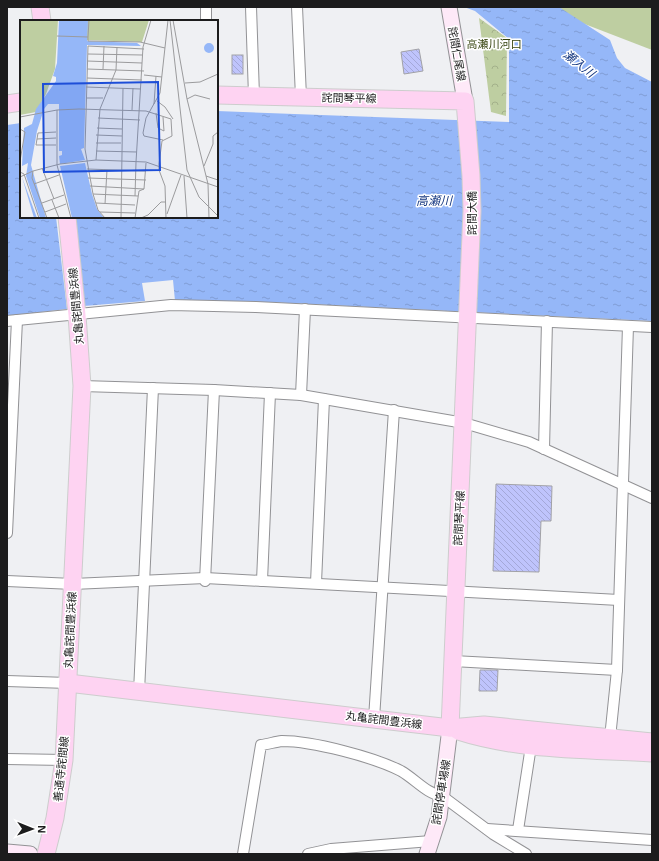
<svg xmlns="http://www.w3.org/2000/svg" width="659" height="861" viewBox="0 0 659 861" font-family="Arial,'Noto Sans JP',sans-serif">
<defs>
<pattern id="park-crowns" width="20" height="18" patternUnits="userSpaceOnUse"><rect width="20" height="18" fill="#becea1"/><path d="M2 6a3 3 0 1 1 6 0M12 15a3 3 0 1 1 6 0" fill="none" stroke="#a3b08a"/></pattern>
<pattern id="water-ripples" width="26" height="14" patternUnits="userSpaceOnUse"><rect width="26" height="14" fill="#95b7f8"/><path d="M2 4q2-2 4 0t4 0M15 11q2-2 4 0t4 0" fill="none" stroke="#809dd4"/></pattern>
<pattern id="building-back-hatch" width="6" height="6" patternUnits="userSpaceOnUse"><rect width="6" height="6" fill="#bfc4fc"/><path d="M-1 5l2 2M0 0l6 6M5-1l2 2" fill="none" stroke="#a4a8d8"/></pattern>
</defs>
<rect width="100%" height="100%" fill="#eff0f3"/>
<path fill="#becea1" d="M556,7H652V50L582,23Z"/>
<path fill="url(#park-crowns)" d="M479,18L507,38L506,116L491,112Z"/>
<g fill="url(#water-ripples)">
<path d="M464,7H559L610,40L617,58L625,68L652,82V321L268,302L175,301L173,280L142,283L145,301L84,306L74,217H217V111L509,122V39L475,11Z"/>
<path d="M21,123V217H56L67,309L7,316V125Z"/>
</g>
<g fill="url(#building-back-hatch)" stroke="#a2a2a6">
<path d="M419,49L423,71L404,74L401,52Z"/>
<rect x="232" y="55" width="11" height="19"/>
<path d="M496,484L552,486L551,521H541L539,572L493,571Z"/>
<path d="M480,670H498L497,691H479Z"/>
</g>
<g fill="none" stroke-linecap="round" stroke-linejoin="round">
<g stroke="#929295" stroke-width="12">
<g id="street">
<path d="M206,7V21"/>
<path d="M251,7L254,96"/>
<path d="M297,7L301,97"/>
<path d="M7,321L171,305L256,307L652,327"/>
<path d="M82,386L214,390L301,395L464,423L529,442L652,498"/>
<path d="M301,395L305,309"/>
<path d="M544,449L547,321"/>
<path d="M7,533L17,320"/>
<path d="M7,581L73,584L205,578L619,600"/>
<path d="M205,581L214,390"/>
<path d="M262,581L270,393"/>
<path d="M316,583L324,399"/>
<path d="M453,661L617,670"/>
<path d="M7,681L68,683"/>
<path d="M139,692L153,388"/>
<path d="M374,719L394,410"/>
<path d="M610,738L617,670L628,326"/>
<path d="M7,759L64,760"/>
<path d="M487,829L652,840"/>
<path d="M518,830L531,746"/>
<path d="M243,854L261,745C268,744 275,742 282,741C312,741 374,757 401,771C415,779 427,794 442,796L493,834L526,854"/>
<path d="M308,854L331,849L431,841"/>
</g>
</g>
<g stroke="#929295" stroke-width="17">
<g id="secondary">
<path d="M449,7L465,101"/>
<path d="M7,852L30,854"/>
<path d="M427,854L439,817L450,728"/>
</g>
</g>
<g stroke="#cdcdcd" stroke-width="19">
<g id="primary">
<path d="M40,7L42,21"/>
<path d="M217,95L465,101L471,176L472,211L450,728"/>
<path d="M7,104L21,102"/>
<path d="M68,683L450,728L484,725L652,742"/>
<path d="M458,731C520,751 588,749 652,753"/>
<path d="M46,854L55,818L64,760L82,386L77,315L67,217"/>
</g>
</g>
<use href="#street" stroke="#fff" stroke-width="10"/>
<use href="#secondary" stroke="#fee9f8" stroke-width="15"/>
<use href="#primary" stroke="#fed3f2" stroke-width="17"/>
</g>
<g text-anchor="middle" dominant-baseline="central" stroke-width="3" stroke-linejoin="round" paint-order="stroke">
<g font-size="11" fill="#33410b" stroke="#fff">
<text x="494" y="44">高瀬川河口</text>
</g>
<g font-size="11" fill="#1c1c1d" stroke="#fff">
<text transform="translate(457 54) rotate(80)">詫間仁尾線</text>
<text transform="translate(349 98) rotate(1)">詫間琴平線</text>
<text transform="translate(472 213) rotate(-90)">詫間大橋</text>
<text transform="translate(76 306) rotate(-95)">丸亀詫間豊浜線</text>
<text transform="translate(459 518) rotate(-87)">詫間琴平線</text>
<text transform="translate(70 630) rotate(-87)">丸亀詫間豊浜線</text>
<text transform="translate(384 720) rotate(7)">丸亀詫間豊浜線</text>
<text transform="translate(61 769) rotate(-84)">善通寺詫間線</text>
<text transform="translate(441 792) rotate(-81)">詫間停車場線</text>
</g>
<g font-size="12" font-style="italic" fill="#163881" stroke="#fff">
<text transform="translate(579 64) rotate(38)">瀬入川</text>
<text x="434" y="201">高瀬川</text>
</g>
</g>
<g transform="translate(20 20)">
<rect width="198" height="198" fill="#eff0f3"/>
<path d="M0,0H38L35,49L26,74L16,92L0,95ZM67,0H129L122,22L66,20Z" fill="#becea1"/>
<path d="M39,0H68L67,21L117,23L121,26L67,25L64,128L61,129L65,140L40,144L39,136L42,135V131H39V84H28L24,89L17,111L11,145L26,198H20L6,156L8,143L2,146L4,108L12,104L16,89L36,61V57L33,56L37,43ZM184 28a5 5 0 1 1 10 0a5 5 0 1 1-10 0ZM65,143L72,174L77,189L84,198H52L40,146ZM2,157L17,198H14Z" fill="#95b7f8"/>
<path fill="none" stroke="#9b9b9d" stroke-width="1" d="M150,0L167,150L179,177L198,196M153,0L167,79L188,164L189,198M37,16L68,17L69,0M68,17V21L120,22L145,28M68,34L122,35M67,41L122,43M67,49L124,51M83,49L84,26M96,50L97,27M124,55L142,57M67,58L122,60M165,63L180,62L198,54M66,67L121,69M66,78H83M167,79L175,75L190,79M137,81L145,87L153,99M134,84L136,56M37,90V145L51,198M112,90L113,68M136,93L138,108L144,111L143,97M0,97L37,90L59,89L126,91L151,99M78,98L120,100M77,108L102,109M0,109L5,112L0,141M76,115L102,116M17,119L36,118M143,120L124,116L123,113L126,98L140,73L148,0M76,123H101M36,125H16L18,113L36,112M76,131L117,132M76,140L80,89L96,50M116,142L123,27L131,0M139,144L142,121L152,116L151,99M139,144V150L145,166L146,198M184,146L193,124V116L198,112M22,148L34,179M67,149L126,151M13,151L12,158L27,198M0,152L4,154L19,198M164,156L167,198M186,156L198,160M0,157L13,151L40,144L76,140L126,142L198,167M68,158L126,160M14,164L39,155M70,166L124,169M124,169L126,143M73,174L118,176M115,176L116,142M32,180L39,198M22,183L44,175M76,183L115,185M85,184L87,150M25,192L46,184M80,192L115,193M147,194L161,155M85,198L78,190L73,174L65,129L68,26L124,29M101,198L103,68M115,198L119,171L124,169M121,198L128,195L141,182H145"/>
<path fill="#1d4ed8" fill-opacity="0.15" stroke="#1d4ed8" stroke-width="2" d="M138,62L140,150L24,152L23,64Z"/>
<rect width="198" height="198" fill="none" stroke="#1c1c1d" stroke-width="2"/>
</g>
<rect width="659" height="861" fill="none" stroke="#1c1c1d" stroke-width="16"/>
<g transform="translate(32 829) rotate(91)" stroke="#ffffff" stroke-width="3" paint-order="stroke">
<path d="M0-3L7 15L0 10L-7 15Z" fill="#1c1c1d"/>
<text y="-6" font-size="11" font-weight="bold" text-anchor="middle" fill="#1c1c1d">N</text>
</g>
</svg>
